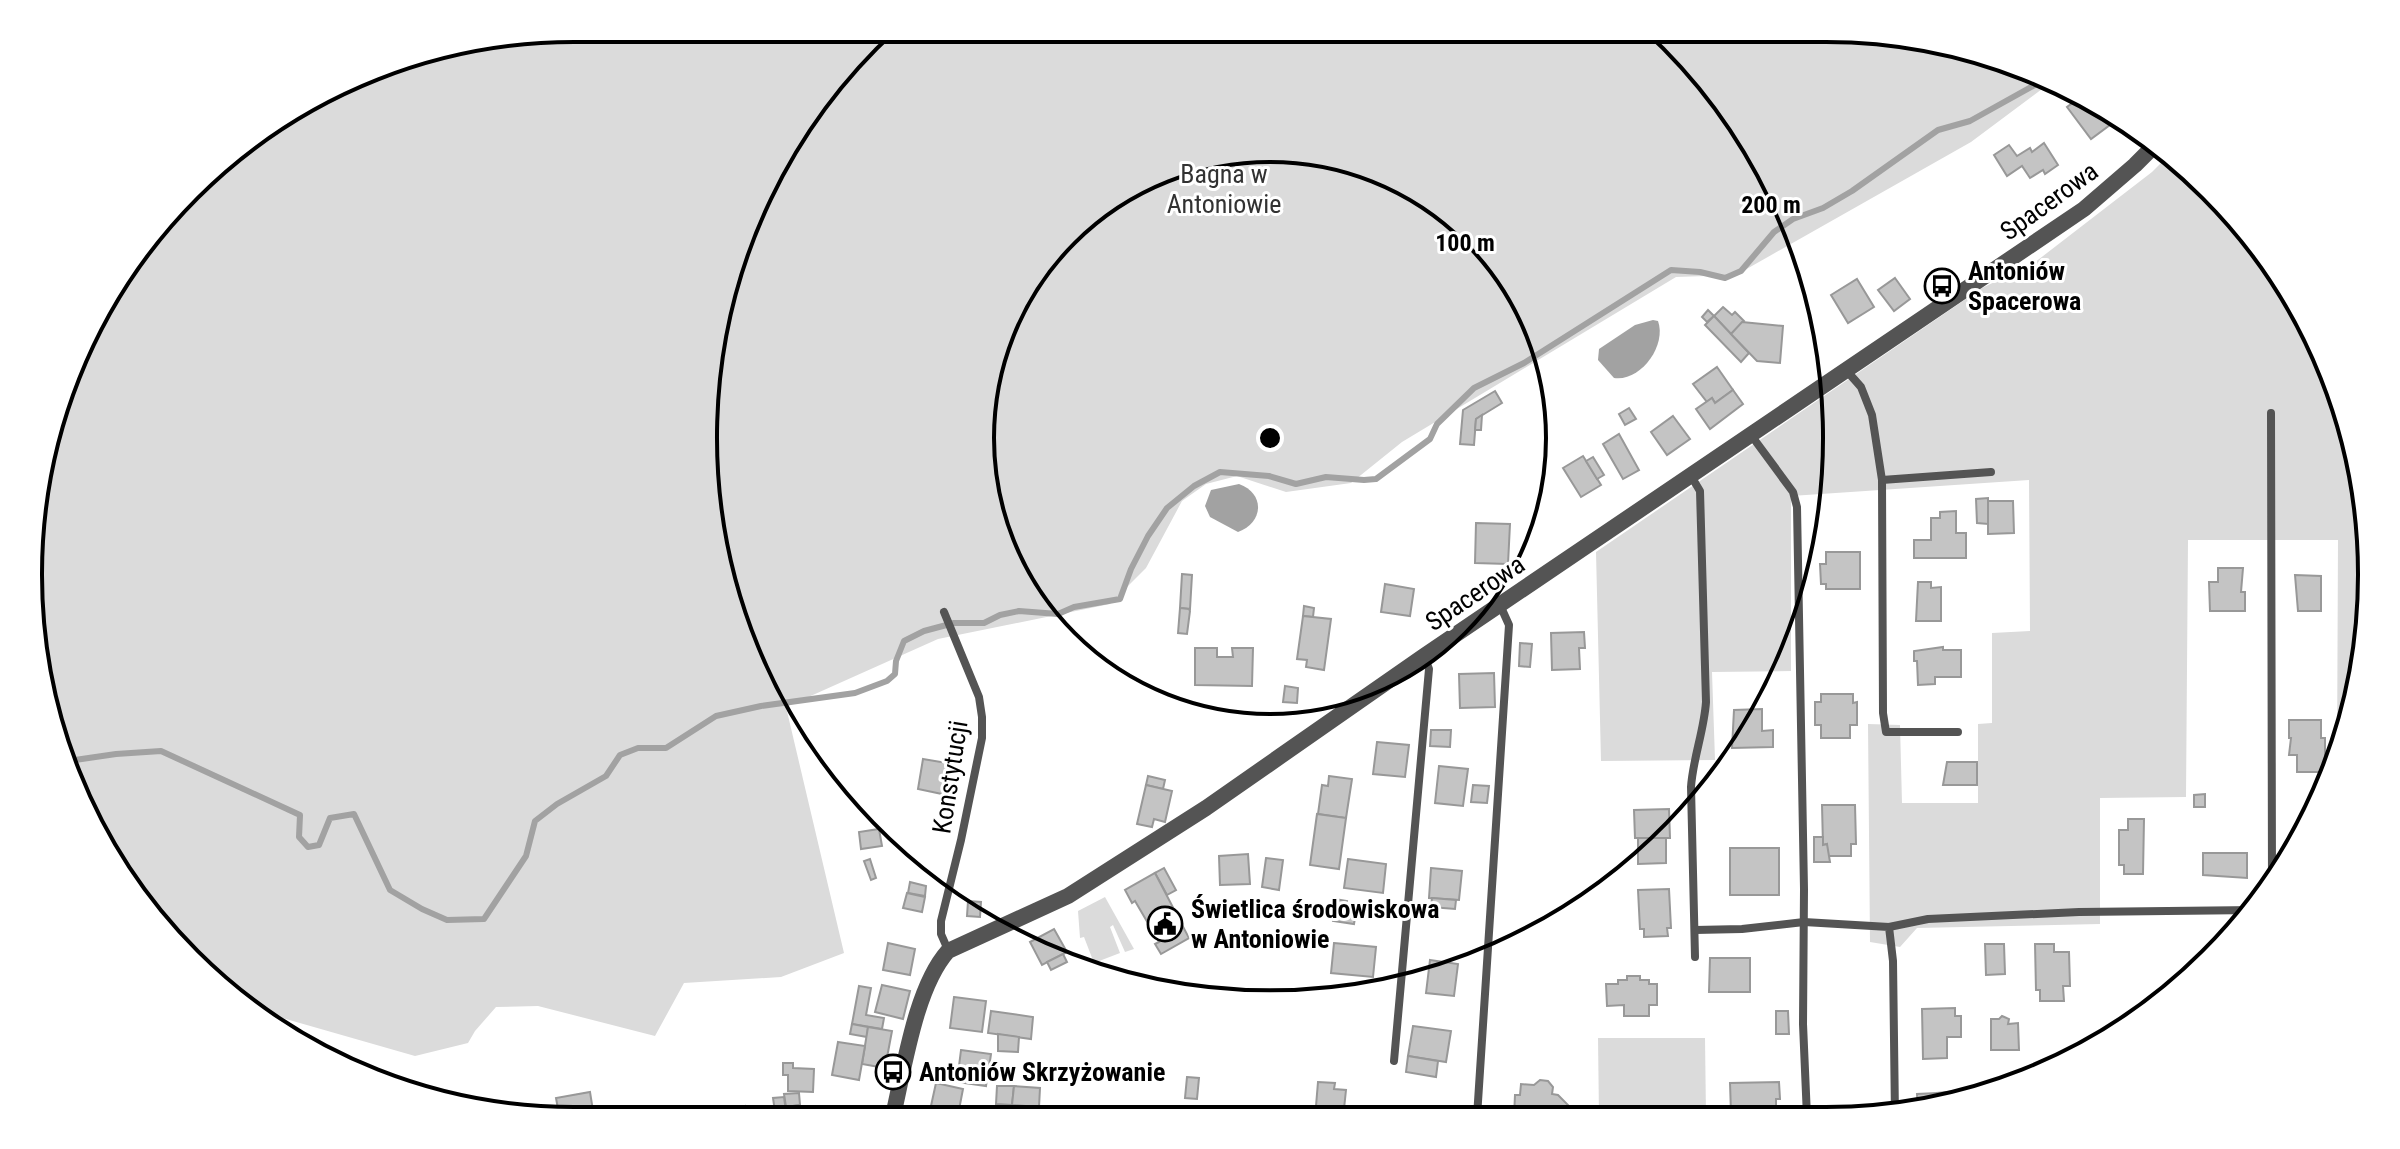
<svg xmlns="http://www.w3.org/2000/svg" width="2400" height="1149" viewBox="0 0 2400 1149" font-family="'Roboto Condensed',sans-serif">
<rect width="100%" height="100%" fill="#fff"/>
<g fill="#dbdbdb">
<path d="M575,28H1826L1933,39L2035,70L2054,80L1971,142L1736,275L1676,277L1402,442L1351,483L1286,492L1237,476L1206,484L1182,501L1146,568L1110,604L938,639L786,707L844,953L781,977L684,983L655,1036L538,1006L496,1007L475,1031L468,1043L415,1056L244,1007L188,961L85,817L33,645L39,467L70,365L120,271L241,141L398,57Z"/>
<path d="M2170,154L2212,188L2280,271L2331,366L2362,468L2372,575L2361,682L2337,761L2338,540H2188L2186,797L2100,798V924L1917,928L1900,947L1870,942L1868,724L1900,725L1902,803H1978V724L1992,723V633L2030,631L2029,480L1791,496V671L1712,672L1715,760L1601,761L1596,552L1982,288L2034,263L2152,172Z"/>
<path d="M1105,897L1134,949L1125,952L1113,925L1110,927L1120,953L1094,963L1084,937L1080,938L1078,911Z"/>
<path d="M1598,1038H1705L1706,1117H1599Z"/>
</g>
<g fill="#a2a2a2">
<path d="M1653,320L1658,321C1667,346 1640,382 1614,378L1598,360L1599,349L1635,325Z"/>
<path d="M1239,484C1266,494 1263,523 1238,532L1210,517L1205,506L1211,490Z"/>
</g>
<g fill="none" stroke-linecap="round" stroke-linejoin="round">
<path stroke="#a2a2a2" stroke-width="6" d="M68,761L116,754L161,751L300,815L299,837L308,847L319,845L330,818L354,814L390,890L422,909L447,920L484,919L526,856L535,821L557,804L606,776L620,755L638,748H666L716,716L761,706L855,693L887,681L895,674L896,661L904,641L924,631L954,623H984L1000,615L1019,611L1058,614L1074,607L1120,599L1131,569L1148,536L1167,508L1194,486L1220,472L1269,476L1296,484L1326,477L1364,480L1376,479L1430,439L1437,424L1474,388L1524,363L1671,270L1700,272L1725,278L1741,271L1774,232L1793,219L1823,208L1852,191L1938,130L1970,121L2040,82L2045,75"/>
</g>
<g fill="#c4c4c4" stroke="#989898" stroke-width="2">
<path d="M2082,96L2112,111L2118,119L2091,139L2067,107Z"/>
<path d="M2044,143L2058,165L2045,174L2043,170L2030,178L2022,166L2007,176L1994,155L2009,145L2017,156L2030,148L2032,152Z"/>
<path d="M1895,278L1910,299L1894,311L1878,290Z"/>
<path d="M1857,279L1874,307L1848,323L1831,295Z"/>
<path d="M1723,307L1732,315L1735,312L1744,321L1731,334L1714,316Z"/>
<path d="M1708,310L1714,316L1707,322L1702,317Z"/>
<path d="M1714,316L1749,353L1741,362L1705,325Z"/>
<path d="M1742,322L1783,326L1780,363L1757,361L1731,334Z"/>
<path d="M1717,367L1733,390L1715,403L1712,398L1707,402L1693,384Z"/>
<path d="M1733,390L1743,404L1710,429L1696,409L1712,398L1715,403Z"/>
<path d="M1495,391L1502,403L1476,419L1474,445L1460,444L1463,410Z"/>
<path d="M1629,408L1636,419L1625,425L1619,414Z"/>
<path d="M1482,415L1481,430H1475L1476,419Z"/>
<path d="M1673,416L1690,439L1667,455L1651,432Z"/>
<path d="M1619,434L1639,470L1623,479L1603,444Z"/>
<path d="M1583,456L1601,485L1581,497L1563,468Z"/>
<path d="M1593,457L1604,475L1597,479L1586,461Z"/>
<path d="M1988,498V524L1977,523L1976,499Z"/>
<path d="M1988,501H2013L2014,533L1988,534Z"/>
<path d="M1956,511V533H1966V558H1914V540H1931V518H1940V512Z"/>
<path d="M1476,523L1510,524L1508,564L1475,563Z"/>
<path d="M1826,552H1860V589H1826V584H1821L1820,564H1826Z"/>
<path d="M2218,568H2243L2241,592H2245V611H2210L2209,582H2218Z"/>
<path d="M1182,574L1192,575L1190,609L1180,608Z"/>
<path d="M2295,575L2321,576V611H2298Z"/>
<path d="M1918,582H1931V588L1941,587V621H1916Z"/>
<path d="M1385,584L1414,589L1410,616L1381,612Z"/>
<path d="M1304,606L1314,608L1313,617L1303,616Z"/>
<path d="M1180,608L1189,609L1190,611L1187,634L1178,633Z"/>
<path d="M1303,616L1331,619L1324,670L1306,667L1307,660L1297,659Z"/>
<path d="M1584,632L1585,648H1579L1580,669L1552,670L1551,633Z"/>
<path d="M1520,643L1532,644L1530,667L1519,666Z"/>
<path d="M1943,647V650H1961V677H1935V684L1918,685L1917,661H1914V651Z"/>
<path d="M1195,648H1217V657H1233L1232,648H1253L1252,686L1195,685Z"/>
<path d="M1494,673L1495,707L1460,708L1459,674Z"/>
<path d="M1285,686L1298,688L1297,703L1283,702Z"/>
<path d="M1821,694H1853V703L1857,702V725H1850V738H1821V725H1815V702H1821Z"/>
<path d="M1762,709V731L1773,730V747L1732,748L1734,710Z"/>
<path d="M2289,720H2321V738H2325V772H2297V755H2289L2291,738H2289Z"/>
<path d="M1431,730H1451L1450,747L1430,746Z"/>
<path d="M1377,742L1409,745L1405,777L1373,774Z"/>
<path d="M923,759L947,763L942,794L918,789Z"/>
<path d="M1947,762H1977V785H1943Z"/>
<path d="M1439,766L1468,769L1463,806L1435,803Z"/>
<path d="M1148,776L1165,780L1163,789L1146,785Z"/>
<path d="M1329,776L1352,779L1346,818L1318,814L1322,785L1328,786Z"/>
<path d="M1146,785L1172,791L1165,822L1154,819L1152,827L1137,824Z"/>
<path d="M1473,785L1489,786L1487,803L1471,802Z"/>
<path d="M2205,794V807H2194V795Z"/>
<path d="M1822,805H1855L1856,844H1851V856H1827V844L1823,845Z"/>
<path d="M1669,809L1670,838H1635L1634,810Z"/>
<path d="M1317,814L1346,818L1339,869L1310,865Z"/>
<path d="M2128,819H2144L2143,874H2124V865H2119V830H2128Z"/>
<path d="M879,829L882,846L861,849L859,832Z"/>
<path d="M1814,837H1823V845L1827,844L1830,862H1814Z"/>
<path d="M1638,838H1666V863L1638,864Z"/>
<rect x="1730" y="848" width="49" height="47"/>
<path d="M2203,853H2247V878L2203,875Z"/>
<path d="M1248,854L1250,884L1220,885L1219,856Z"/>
<path d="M1266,858L1283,860L1279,890L1262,887Z"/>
<path d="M870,859L876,878L871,880L864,861Z"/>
<path d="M1348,859L1386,864L1383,893L1344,888Z"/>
<path d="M1164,868L1176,890L1167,895L1155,873Z"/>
<path d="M1431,868L1462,871L1459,900L1429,898Z"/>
<path d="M1155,873L1189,938L1161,954L1155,944L1159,942L1135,901L1132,903L1125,890Z"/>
<path d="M910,882L926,886L925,896L908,893Z"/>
<path d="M1669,889L1671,928H1667L1668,936L1644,937V929H1640L1638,890Z"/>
<path d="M907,893L925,897L922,912L903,908Z"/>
<path d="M1432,898L1456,900L1455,909L1431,907Z"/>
<path d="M1335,899L1347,901L1346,911L1334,910Z"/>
<path d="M968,901L981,902L980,917L967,916Z"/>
<path d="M1334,910L1356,912L1354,924L1333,921Z"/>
<path d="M1054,929L1067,952L1042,965L1030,942Z"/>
<path d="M888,943L915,949L910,975L883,970Z"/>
<path d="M1334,943L1376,947L1373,977L1331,973Z"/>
<path d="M1985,944H2004L2005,974L1986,975Z"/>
<path d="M2035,944H2054V952H2069L2070,986H2063L2064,1001H2040V990H2036Z"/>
<path d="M1063,954L1067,962L1051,970L1047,962Z"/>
<path d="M1710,958H1750V992H1709Z"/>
<path d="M1430,960L1458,964L1454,996L1426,993Z"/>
<path d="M1627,976H1640V980H1649V984H1657V1005H1649V1016H1624V1005L1607,1006L1606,984H1618V980H1627Z"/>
<path d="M882,985L910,991L903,1019L875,1012Z"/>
<path d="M859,986L871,988L866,1015L884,1018L882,1029L852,1024Z"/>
<path d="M954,997L986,1001L982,1032L950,1028Z"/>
<path d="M1955,1008V1016H1961V1037H1947V1058L1923,1059L1922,1009Z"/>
<path d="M991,1011L1033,1017L1031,1039L988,1033Z"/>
<path d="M1776,1011H1788L1789,1034H1776Z"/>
<path d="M2002,1016L2009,1019L2008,1024L2018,1023L2019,1050H1991V1019H1999Z"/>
<path d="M852,1024L868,1027L867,1037L850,1034Z"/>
<path d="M1413,1026L1451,1031L1446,1062L1408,1056Z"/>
<path d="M868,1027L892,1031L885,1068L862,1064Z"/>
<path d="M998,1034L1019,1037L1018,1052L998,1051Z"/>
<path d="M838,1042L865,1046L859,1080L832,1075Z"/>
<path d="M961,1050L991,1054L989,1068L996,1069L995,1080L987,1079L986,1086L957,1082Z"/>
<path d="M1408,1056L1438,1061L1436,1077L1406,1072Z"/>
<path d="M783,1063H793V1068L814,1069L813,1092L788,1091V1075H783Z"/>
<path d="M1187,1077L1199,1078L1197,1099L1185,1098Z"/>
<path d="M1540,1080L1548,1081L1553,1087L1552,1094L1558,1095L1570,1107L1569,1117L1503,1118L1514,1117L1515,1095H1520L1521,1084L1534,1085Z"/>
<path d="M1318,1082L1335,1083L1334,1089L1346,1090L1343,1118H1315Z"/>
<path d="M1779,1082L1780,1099H1776V1112L1731,1113L1730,1083Z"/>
<path d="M936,1083L963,1089L957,1120L929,1115Z"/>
<path d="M997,1086H1014L1012,1105L996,1104Z"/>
<path d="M1014,1086L1040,1088L1039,1107L1012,1105Z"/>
<path d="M1959,1091V1100L1938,1105L1937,1093Z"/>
<path d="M590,1092L594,1117L576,1121L560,1120L556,1098Z"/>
<path d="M799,1093L800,1105L786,1107L784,1094Z"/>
<path d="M1937,1093L1938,1105L1918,1111L1917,1094Z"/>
<path d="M784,1097L787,1118L776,1119L773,1098Z"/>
<path d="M800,1105L802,1120H787L786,1107Z"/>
<path d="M745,1106L748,1120H721L719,1112Z"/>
<path d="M719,1109L721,1120L709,1121L707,1111Z"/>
</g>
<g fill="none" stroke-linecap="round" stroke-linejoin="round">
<g stroke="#545454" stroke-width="8">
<path d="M1846,370L1861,387L1872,415L1882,480L1883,713L1886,732H1958"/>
<path d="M2271,413L2272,885"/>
<path d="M1751,435L1793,492L1797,507L1804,889L1803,1024L1807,1117"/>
<path d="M1691,476L1700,491L1706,702C1704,731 1693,758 1691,787L1695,957"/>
<path d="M1882,480L1991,472"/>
<path d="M944,612L979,697L982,717V738L961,840L941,921V934L948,950"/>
<path d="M1889,927L1928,919L2079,912L2256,910"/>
<path d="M1695,930L1742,929L1804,922L1889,927L1893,961L1895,1116"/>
<path d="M1394,1061L1429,669L1424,656"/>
<path d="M1477,1117L1509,625L1500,605"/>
</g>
<path stroke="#545454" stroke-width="16" d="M892,1120C904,1070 915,988 948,951L1068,896L1206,808L1424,656L2084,209L2135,165L2157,143"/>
</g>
<g fill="none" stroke="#000" stroke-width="4">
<circle cx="1270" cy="438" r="276"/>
<path d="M1644 30A553 553 0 1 1 896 30"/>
</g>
<defs>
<g id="bus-ring" transform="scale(1.8)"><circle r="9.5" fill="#fff" stroke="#000" stroke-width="1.5"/><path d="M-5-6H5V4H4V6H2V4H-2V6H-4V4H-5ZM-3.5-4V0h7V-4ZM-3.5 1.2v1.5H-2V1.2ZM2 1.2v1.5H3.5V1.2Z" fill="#000"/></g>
<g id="civic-ring" transform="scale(1.8)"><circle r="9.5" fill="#fff" stroke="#000" stroke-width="1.5"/><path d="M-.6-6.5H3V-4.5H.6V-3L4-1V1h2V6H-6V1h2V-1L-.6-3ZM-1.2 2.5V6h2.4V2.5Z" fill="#000"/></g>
</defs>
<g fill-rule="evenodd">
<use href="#bus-ring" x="1942" y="286"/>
<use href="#civic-ring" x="1165" y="924"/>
<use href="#bus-ring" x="893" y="1072"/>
</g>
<g text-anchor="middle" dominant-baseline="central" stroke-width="6" stroke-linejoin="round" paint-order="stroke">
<g font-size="26" fill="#323232" stroke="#fff">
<text x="1224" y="174">Bagna w<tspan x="1224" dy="30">Antoniowie</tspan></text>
</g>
<g font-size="26" fill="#000" stroke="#fff">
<text transform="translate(2049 201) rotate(-36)">Spacerowa</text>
<text transform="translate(1475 593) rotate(-34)">Spacerowa</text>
<text transform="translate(950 777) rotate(-81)">Konstytucji</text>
</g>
<g font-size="26" font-weight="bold" fill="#000" stroke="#fff" text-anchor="start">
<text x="1968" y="271">Antoniów<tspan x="1968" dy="30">Spacerowa</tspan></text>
<text x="1191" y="909">Świetlica środowiskowa<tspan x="1191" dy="30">w Antoniowie</tspan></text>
<text x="919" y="1072">Antoniów Skrzyżowanie</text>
</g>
</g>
<path d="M0 0H2400V1149H0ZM574 42H1826A532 532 0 0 1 2358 574V575A532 532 0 0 1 1826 1107H574A532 532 0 0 1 42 575V574A532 532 0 0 1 574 42Z" fill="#fff" fill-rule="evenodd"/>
<path fill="none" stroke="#000" stroke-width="4" d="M574 42H1826A532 532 0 0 1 2358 574V575A532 532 0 0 1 1826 1107H574A532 532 0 0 1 42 575V574A532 532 0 0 1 574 42Z"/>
<circle cx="1270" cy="438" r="12" fill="#000" stroke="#fff" stroke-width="4"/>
<g font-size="24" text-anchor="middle" font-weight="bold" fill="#000" stroke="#fff" stroke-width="6" stroke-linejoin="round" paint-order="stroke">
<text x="1771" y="213">200 m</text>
<text x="1465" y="251">100 m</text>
</g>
</svg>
